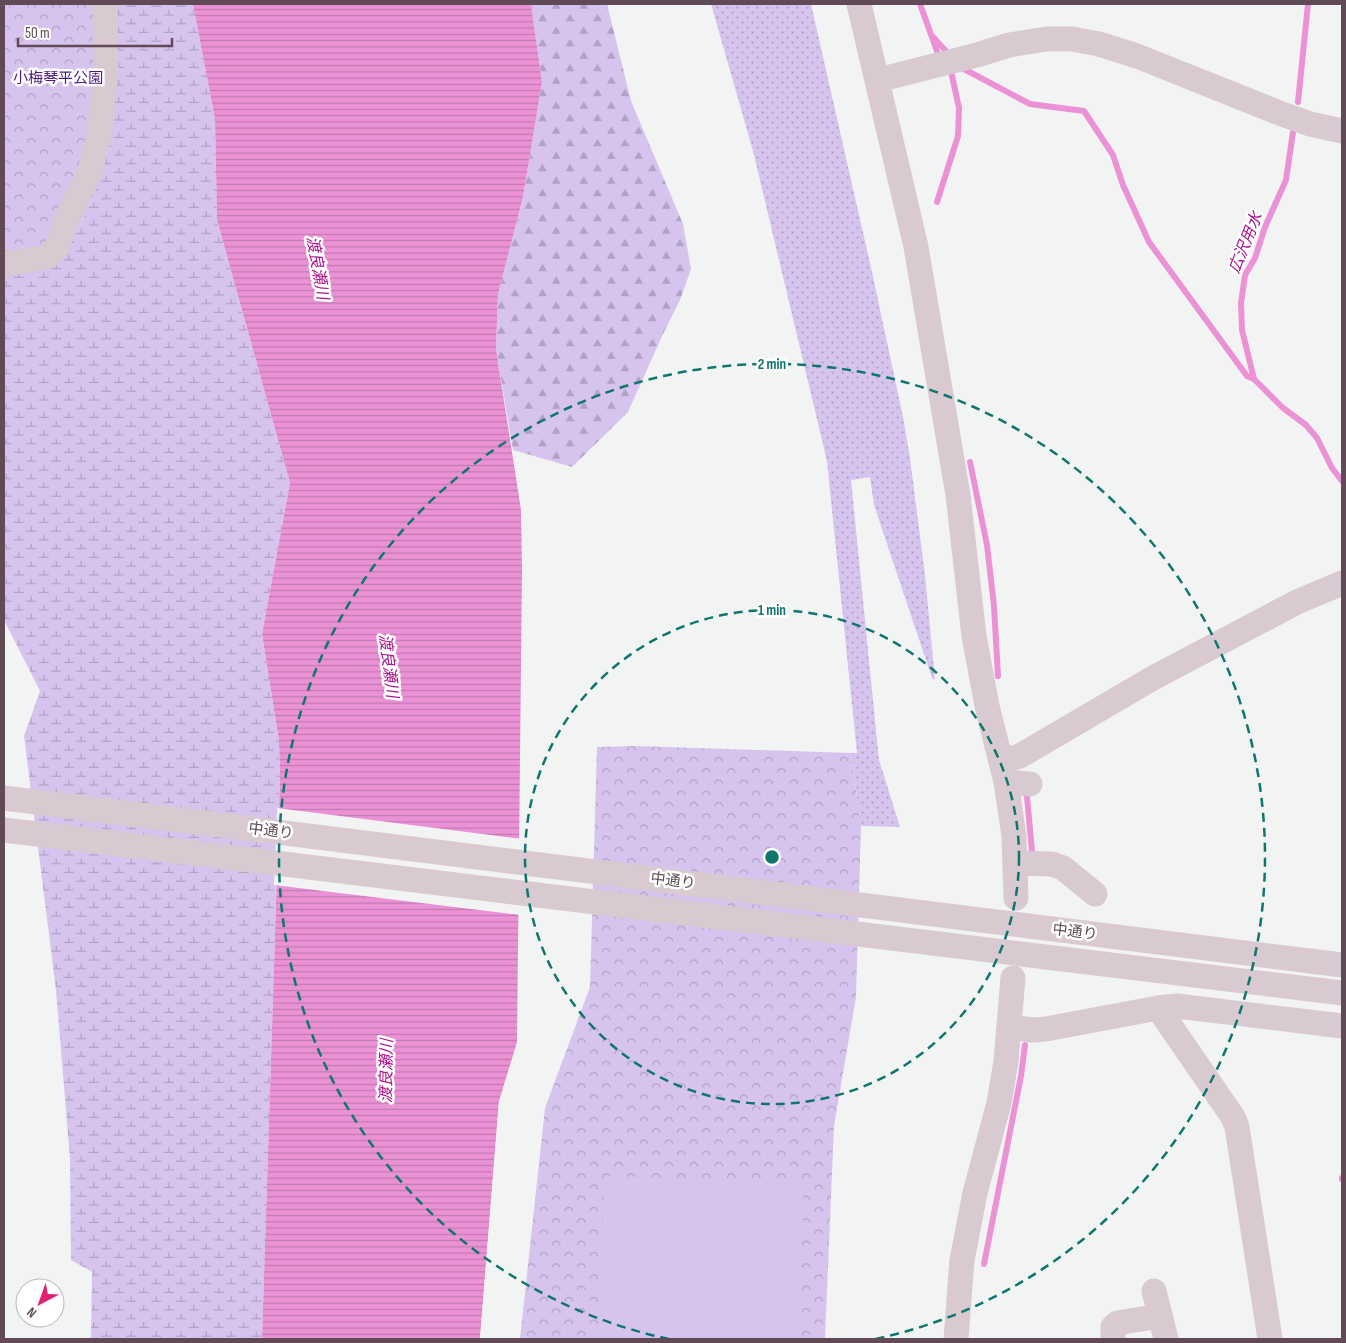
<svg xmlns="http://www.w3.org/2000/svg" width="1346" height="1343" viewBox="0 0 1346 1343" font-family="'Sofia Sans Condensed','Noto Sans JP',sans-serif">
<defs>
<pattern id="grass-dots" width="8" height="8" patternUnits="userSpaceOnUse" patternTransform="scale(1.25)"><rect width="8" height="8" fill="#d6c4ef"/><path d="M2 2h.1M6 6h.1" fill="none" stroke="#b1a1c4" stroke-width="1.8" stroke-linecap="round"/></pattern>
<pattern id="forest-firs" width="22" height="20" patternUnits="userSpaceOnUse" patternTransform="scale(1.25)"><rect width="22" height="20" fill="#d6c4ef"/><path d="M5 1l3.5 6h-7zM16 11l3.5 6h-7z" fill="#b1a1c4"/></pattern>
<pattern id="wetland-marsh" width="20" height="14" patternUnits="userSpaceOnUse" patternTransform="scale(1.25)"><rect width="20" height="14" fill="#d6c4ef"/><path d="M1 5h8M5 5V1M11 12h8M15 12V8" fill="none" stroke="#b1a1c4"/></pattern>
<pattern id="park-crowns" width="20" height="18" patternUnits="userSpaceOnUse" patternTransform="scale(1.25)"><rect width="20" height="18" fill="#d6c4ef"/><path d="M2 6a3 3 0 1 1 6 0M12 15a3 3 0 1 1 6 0" fill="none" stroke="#b1a1c4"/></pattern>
<pattern id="water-rules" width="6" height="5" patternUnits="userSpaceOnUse" patternTransform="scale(1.25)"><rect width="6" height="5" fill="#eb92d6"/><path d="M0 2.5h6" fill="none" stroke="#c279b0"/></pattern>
</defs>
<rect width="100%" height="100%" fill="#f2f4f3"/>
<path fill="url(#grass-dots)" d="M711,4H811L872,272L903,417L910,458L925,575L935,680L932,678L874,505L870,477L851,480L879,760L900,827L861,826L851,753H857L827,461L753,151Z"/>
<path fill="url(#forest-firs)" d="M531,4H607L631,101L683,224L691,269L680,300L663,334L628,412L572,467L513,450L496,349L498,294L523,197L542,82Z"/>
<path fill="url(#wetland-marsh)" d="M113,4H193L215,119L217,220L290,483L262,634L279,741L280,779L262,1339H91L92,1272L71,1260L70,1159L56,990L24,736L40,691L4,620V272L58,261L84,217L95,192Z"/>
<g fill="url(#park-crowns)">
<path d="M4,4H113L104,163L95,192L84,217L58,262L4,272Z"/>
<path d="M636,746L851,753L861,826L856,997L834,1126L825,1339H520L545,1108L590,987L597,747Z"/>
</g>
<path fill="#d6c4ef" d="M604,1176L804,1183L799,1339H599Z"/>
<path fill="url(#water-rules)" d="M193,4H531L542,82L523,197L498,294L496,349L521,510L522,569L517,1042L499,1101L480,1339H262L280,779L279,741L262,634L290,483L217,220L215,119Z"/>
<g fill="#f2f4f3">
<path d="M277,808L522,839L521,915L274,885Z"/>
<path d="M499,1101H502L483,1339H480Z"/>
</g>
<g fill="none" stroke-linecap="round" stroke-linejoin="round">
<g stroke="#eb92d6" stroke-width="6">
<path d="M920,4L937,51"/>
<path d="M933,37L946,51"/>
<path d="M962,68L1030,104L1084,111L1113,155L1123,185L1149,242L1247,376L1254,379"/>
<path d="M1298,102L1308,4"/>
<path d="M1293,132L1286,180L1265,227L1255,258L1245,275L1241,303L1242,330L1254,379L1283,408L1306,425L1317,438L1332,468L1342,481"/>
<path d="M937,202L958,136L959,108L951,71"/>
<path d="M970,462L987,545L994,606L998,676"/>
<path d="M1027,797L1032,851"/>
<path d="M1342,1178V1179"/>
<path d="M984,1264L1021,1076L1025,1045"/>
</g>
<g stroke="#d9cad1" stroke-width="25">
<path d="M859,4L916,247L958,495L974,636L987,706L1006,782L1014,836L1016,898"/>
<path d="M878,80L977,55L1009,45L1046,39H1072L1099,44L1137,56L1282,114L1310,124L1342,131"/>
<path d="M4,264L47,257L56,249L68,216L90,171L99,136L106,67L105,4"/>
<path d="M1001,761L1020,756L1153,678L1297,602L1342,583"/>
<path d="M1006,782L1030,784"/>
<path d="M4,798L1342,965"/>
<path d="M4,830L1342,993"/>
<path d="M1015,863L1052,864L1063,868L1095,894"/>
<path d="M1158,1008L1233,1117L1237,1127L1270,1339"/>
<path d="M1010,1027L1033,1030L1046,1029L1158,1008L1177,1006L1342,1026"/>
<path d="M1154,1291L1166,1339"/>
<path d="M956,1339L962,1260L975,1193L999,1103L1006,1061L1013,978"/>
<path d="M1113,1339V1327L1117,1323L1160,1316"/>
</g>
</g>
<g fill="none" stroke="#0f766e" stroke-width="2.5" stroke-dasharray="9 6">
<circle cx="772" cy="857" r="247"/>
<path d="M669 1339A493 493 0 1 1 875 1339"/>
</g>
<g text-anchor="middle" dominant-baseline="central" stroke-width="5" stroke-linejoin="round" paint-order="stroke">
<g font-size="15" fill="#501a82" stroke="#fff">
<text x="58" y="78">小梅琴平公園</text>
</g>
<g font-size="15" fill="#604a55" stroke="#fff">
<text transform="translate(271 831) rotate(7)">中通り</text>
<text transform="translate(673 881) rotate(7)">中通り</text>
<text transform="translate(1075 932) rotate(7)">中通り</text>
</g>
<g font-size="16" font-style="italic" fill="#ad1088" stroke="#fff">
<text transform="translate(1246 243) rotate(-68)">広沢用水</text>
<text transform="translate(317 268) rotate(80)">渡良瀬川</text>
<text transform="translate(388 666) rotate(83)">渡良瀬川</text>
<text transform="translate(387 1071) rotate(-89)">渡良瀬川</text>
</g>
</g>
<circle cx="772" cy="857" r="8" fill="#0f766e" stroke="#fff" stroke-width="2.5"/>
<g font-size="15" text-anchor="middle" font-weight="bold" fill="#0f766e" stroke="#fff" stroke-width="5" stroke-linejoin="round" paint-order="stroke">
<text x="772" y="369">2 min</text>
<text x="772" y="615">1 min</text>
</g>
<rect width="1346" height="1343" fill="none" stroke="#604a55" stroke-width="10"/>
<g transform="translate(40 1303) rotate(221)"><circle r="24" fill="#ffffff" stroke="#bfb7bb"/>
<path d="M0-4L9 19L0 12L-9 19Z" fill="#e11f70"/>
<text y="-8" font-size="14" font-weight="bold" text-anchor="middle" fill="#604a55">N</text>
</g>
<path d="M18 38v8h154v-8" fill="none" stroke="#604a55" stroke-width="2.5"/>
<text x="25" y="38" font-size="15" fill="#604a55" stroke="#ffffff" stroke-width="4" paint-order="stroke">50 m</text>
</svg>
